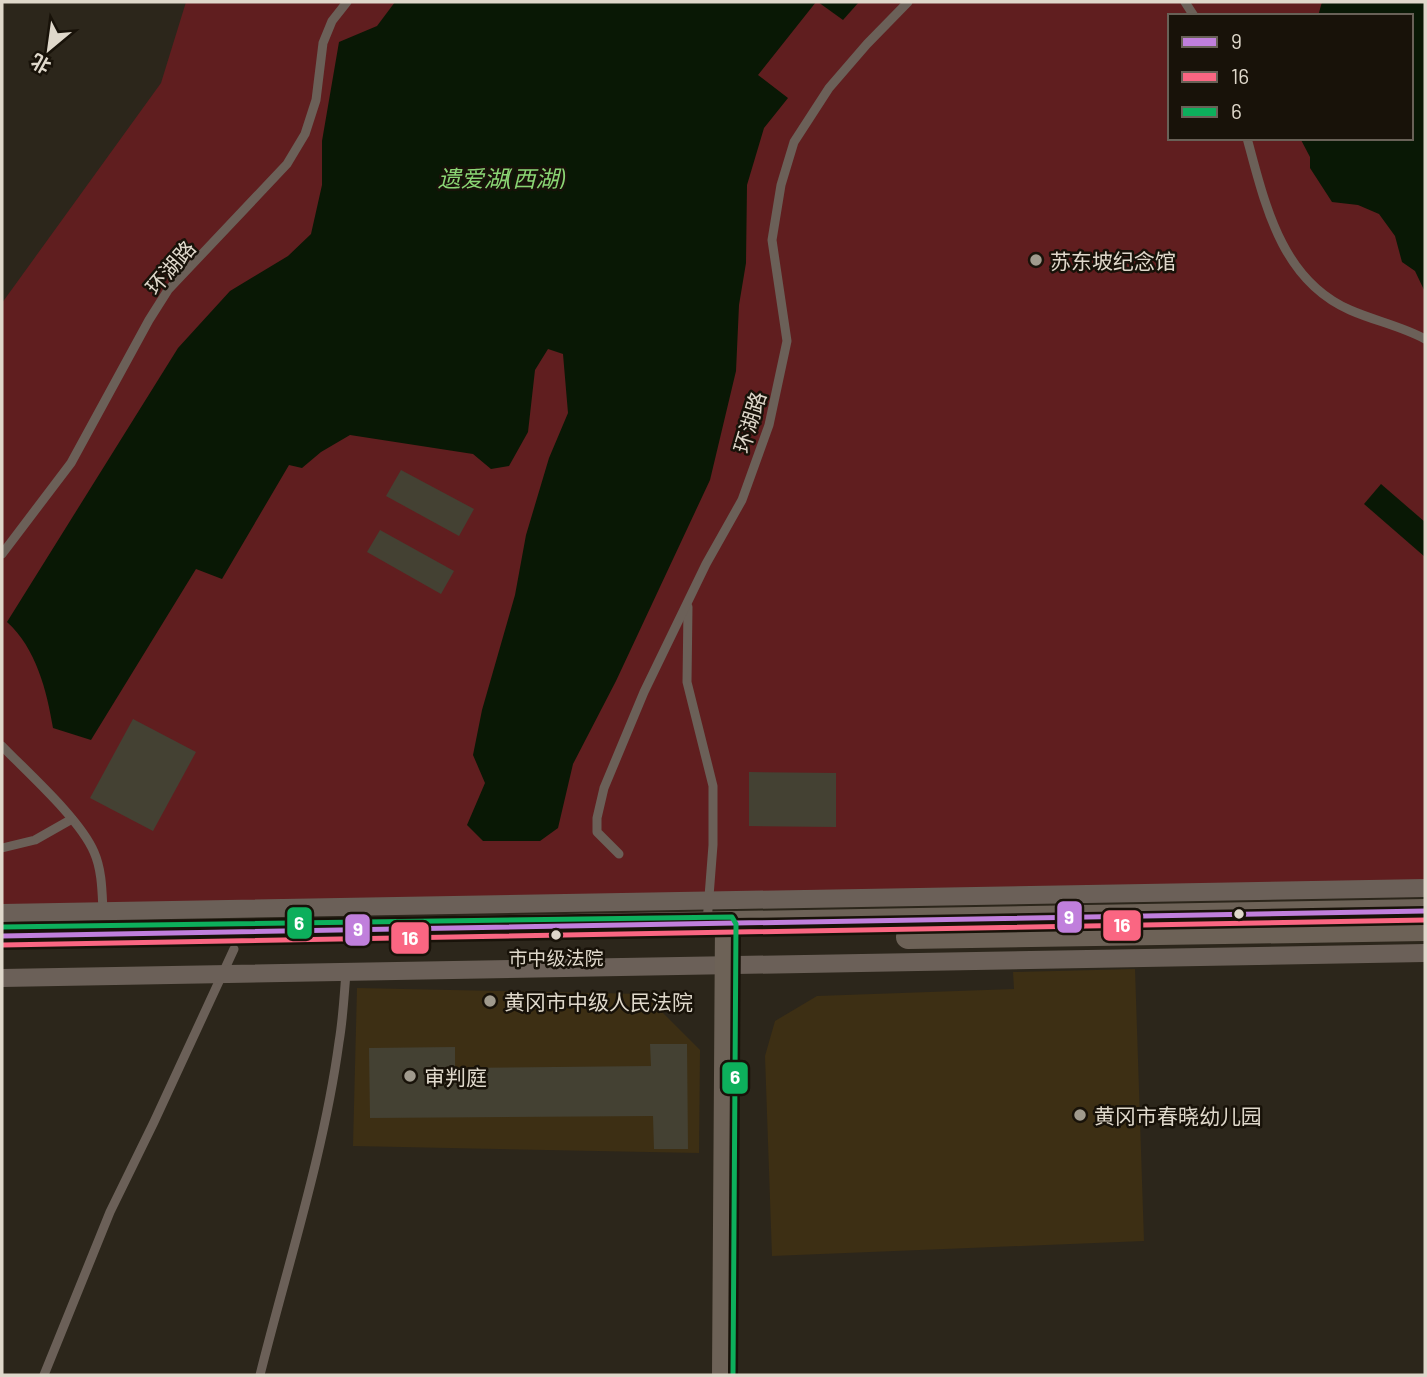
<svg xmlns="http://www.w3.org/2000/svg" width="1427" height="1377" viewBox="0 0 1427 1377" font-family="Barlow,'Noto Sans SC',sans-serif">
<rect width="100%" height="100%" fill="#2c261b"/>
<g fill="#3d2f14">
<path d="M1135,969L1144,1241L772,1256L765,1056L775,1021L817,996L1014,989L1013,972Z"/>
<path d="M357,988L644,994L700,1050L699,1153L353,1146Z"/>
</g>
<path fill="#601e1f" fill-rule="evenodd" d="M186,2H1425V882L2,907V303L161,83ZM1170,16H1411V138H1170Z"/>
<g fill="#091805">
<path d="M395,2H816L758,75L788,98L764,128L747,185L746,263L739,305L736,371L710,480L616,681L573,764L558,828L540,841H483L467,825L485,783L473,755L482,710L515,595L526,535L549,458L568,413L563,354L548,349L535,370L528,432L509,466L491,469L473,454L350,435L321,452L302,468L289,465L222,579L196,569L91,740L53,728C47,691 36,648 7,622L178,348L230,291L288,256L311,234L322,185V141L339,42L377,26Z"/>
<path d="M818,2H859L843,20Z"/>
<path d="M1322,2H1425V292L1415,271L1402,262L1395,236L1379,214L1358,205L1332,202L1310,168V157L1300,138H1411V16H1318Z"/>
<path d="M1381,484L1425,522V557L1364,504Z"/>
</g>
<g fill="#444133">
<path d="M401,470L474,509L459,536L386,496Z"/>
<path d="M380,530L454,571L441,594L367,552Z"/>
<path d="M133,719L196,752L153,831L90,798Z"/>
<path d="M749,772L836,773V827L749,826Z"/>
<path d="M650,1044H687L688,1149H654L653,1116L370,1118L369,1048L455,1047V1068L651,1066Z"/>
</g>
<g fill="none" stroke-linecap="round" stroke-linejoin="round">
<g stroke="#6b6058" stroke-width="9">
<path d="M1185,2L1194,16"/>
<path d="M1247,138C1265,204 1281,280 1350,310C1375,321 1401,326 1425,339"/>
<path d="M2,554L71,463L149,320L168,290L287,164L305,134L316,100L323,43L332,21L347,2"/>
<path d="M688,607L687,682L713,786V845L707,922"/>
<path d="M2,746C28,773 80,819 94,852C102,870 102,891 103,911"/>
<path d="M2,848L35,840L72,819"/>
<path d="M619,854L597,832V818L604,788L644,692L706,564L742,500L769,425L787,341L772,240L781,185L794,142L829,88L867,44L908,2"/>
<path d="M44,1375L110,1212L154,1122L234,949"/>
<path d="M260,1375C287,1267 324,1153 339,1042C343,1019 344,996 346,973"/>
</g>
<g stroke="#6b6058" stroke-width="18">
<path d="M2,913L1425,888"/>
<path d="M2,978L1425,953"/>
</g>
<g stroke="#6d6257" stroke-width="24">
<path d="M2,936L1425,911"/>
<path d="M908,937L1425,929"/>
<path d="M724,1375L727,924"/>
</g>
<g stroke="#181209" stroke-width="10">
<path id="bus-1" d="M2,936L1425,911"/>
</g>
<g stroke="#181209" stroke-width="10">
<path id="bus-2" d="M2,945L1425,920"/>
</g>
<g stroke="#181209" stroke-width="10">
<path id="bus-3" d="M2,927L732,917L736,924L733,1375"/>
</g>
<use href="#bus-1" stroke="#c07fdc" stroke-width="5"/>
<use href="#bus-2" stroke="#fa6682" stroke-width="5"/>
<use href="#bus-3" stroke="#0daf5c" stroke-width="5"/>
</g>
<g fill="#a09a8d" stroke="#181209" stroke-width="2.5">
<circle cx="1036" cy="260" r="7"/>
<circle cx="490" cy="1001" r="7"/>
<circle cx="410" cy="1076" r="7"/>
<circle cx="1080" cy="1115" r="7"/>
</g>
<g fill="#dfd8cb" stroke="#181209" stroke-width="2.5">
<circle cx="1239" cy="914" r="6"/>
<circle cx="556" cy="935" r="6"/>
</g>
<g text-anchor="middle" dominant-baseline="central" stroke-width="5" stroke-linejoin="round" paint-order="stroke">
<g font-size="19" fill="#dfd8cb" stroke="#181209">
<text x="556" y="957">市中级法院</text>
</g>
<g font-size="21" fill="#dfd8cb" stroke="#181209" text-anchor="start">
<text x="1050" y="260">苏东坡纪念馆</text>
<text x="504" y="1001">黄冈市中级人民法院</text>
<text x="424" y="1076">审判庭</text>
<text x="1094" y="1115">黄冈市春晓幼儿园</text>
</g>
<g font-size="21" fill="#dfd8cb" stroke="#181209">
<text transform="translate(170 267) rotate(-49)">环湖路</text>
<text transform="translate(749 422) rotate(-73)">环湖路</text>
</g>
<g font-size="23" font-style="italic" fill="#8ad574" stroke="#181209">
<text x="501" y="178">遗爱湖(西湖)</text>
</g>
</g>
<g stroke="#181209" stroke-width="2.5">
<rect x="1056" y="900" width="27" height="34" rx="7" fill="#c07fdc"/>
<rect x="286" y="906" width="27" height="34" rx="7" fill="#0daf5c"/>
<rect x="1102" y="909" width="40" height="33" rx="7" fill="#fa6682"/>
<rect x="344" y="913" width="27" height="34" rx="7" fill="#c07fdc"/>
<rect x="390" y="921" width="40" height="34" rx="7" fill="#fa6682"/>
<rect x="721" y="1061" width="28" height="34" rx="7" fill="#0daf5c"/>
</g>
<g font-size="19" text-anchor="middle" font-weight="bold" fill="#fff">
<text x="1069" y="924">9</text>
<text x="299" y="930">6</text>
<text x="1122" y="932">16</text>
<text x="358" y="936">9</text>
<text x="410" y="945">16</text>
<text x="735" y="1084">6</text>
</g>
<rect width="1427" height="1377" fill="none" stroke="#dfd8cb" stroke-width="7"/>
<rect x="1168" y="14" width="245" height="126" fill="#181209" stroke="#686157" stroke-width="2"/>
<rect x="1182" y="37" width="35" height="10" fill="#c07fdc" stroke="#686157" stroke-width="2"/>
<text x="1231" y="49" font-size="21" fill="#dfd8cb">9</text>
<rect x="1182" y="72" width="35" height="10" fill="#fa6682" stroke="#686157" stroke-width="2"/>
<text x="1231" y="84" font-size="21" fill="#dfd8cb">16</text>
<rect x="1182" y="107" width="35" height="10" fill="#0daf5c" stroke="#686157" stroke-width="2"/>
<text x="1231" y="119" font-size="21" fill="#dfd8cb">6</text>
<g transform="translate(49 49) rotate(209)" stroke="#181209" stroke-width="5" paint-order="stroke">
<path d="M0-5L12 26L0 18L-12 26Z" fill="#dfd8cb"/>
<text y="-10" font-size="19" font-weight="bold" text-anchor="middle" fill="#dfd8cb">北</text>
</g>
</svg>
